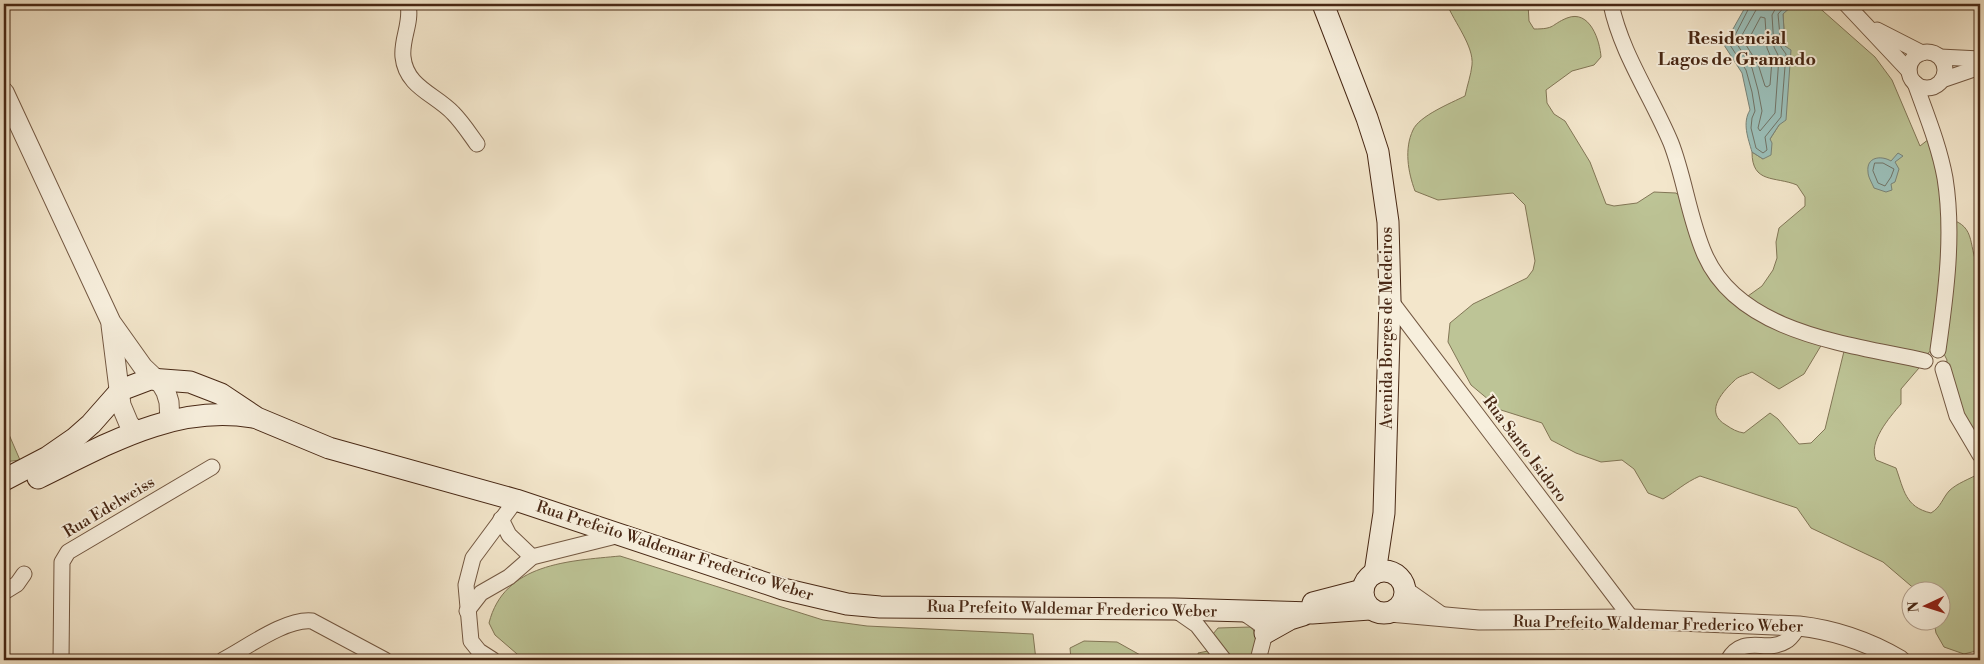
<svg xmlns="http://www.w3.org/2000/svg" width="1984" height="664" viewBox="0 0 1984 664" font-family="'Libre Bodoni',serif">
<rect width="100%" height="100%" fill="#f3e6cb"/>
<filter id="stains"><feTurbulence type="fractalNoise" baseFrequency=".004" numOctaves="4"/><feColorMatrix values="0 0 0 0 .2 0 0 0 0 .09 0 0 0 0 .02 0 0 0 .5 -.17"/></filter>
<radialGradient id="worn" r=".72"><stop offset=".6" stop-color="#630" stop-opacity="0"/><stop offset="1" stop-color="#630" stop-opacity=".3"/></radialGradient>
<g fill="#bdc496" stroke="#827656" fill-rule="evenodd">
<path d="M1447,4H1528L1529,21L1534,29C1556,29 1550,25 1567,18C1590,9 1600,41 1601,57L1594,65L1572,71L1546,90L1547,103L1554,114L1565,121L1590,162L1606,204L1614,206L1637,203L1654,192L1676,193L1688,203L1697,232L1737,298L1748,296L1762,286L1773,270L1777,258L1776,242L1779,228L1805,206V197L1797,185C1775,176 1752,184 1752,152L1763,159L1770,139L1779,125L1785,47L1783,14L1792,4H1815L1875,57L1892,80L1920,146L1934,135L1949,219C1978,226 1967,249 1980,270V452L1976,451L1946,365L1947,360L1943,352L1933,350L1929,352L1925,361L1901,389V404C1889,418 1868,442 1876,460L1896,468C1904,490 1905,507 1931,513C1941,507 1942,499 1949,491C1957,483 1970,479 1980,473V650L1964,654L1944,647L1936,633L1934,622H1942V592L1917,591L1883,562L1811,528L1797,508L1700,476C1684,483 1677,491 1663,499L1648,493L1634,469L1622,460L1601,462L1576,453L1551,440L1542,423L1501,410L1471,385L1448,342L1450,323L1473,304L1527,278L1533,270L1535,261L1525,205L1513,193L1438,200L1415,191C1408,172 1404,149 1413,130C1419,116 1451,103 1465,96C1467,86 1471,75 1472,65C1474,46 1454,22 1447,4ZM1825,339L1846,343L1825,429L1811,443L1799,444L1778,419L1770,413L1744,433C1737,432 1732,429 1726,425C1705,413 1720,394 1734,381C1738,376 1746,375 1752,372L1779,389L1804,374Z"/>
<path d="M4,423L20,460L4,462Z"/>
<path d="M620,556L823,620L867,626L1033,634L1036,660H524L495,635L489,623C504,563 569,561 620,556Z"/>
<path d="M1250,627C1261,634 1253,650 1251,660H1231L1213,634L1218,628Z"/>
<path d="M1084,641L1117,642L1142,656L1143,660H1071L1070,648Z"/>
<path d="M1208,651L1215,660H1199L1198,653Z"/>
</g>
<g fill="#9bbfb9" stroke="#7a8377">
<path d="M1747,4H1792V6L1783,14L1785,46L1791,50L1786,120L1779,125L1770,139L1772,143L1771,155L1763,159L1752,152C1748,138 1742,123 1750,110L1742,73L1724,45Z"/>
<path d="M1898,153L1903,156L1895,162L1899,169L1895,182L1891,184L1892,190L1886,192L1874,188C1872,183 1868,177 1868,172C1866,157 1881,155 1891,161Z"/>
</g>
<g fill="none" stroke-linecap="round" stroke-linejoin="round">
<g stroke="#727467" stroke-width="1">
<path d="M1751,4L1730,45L1746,70L1752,92L1755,111L1752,118L1751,128L1756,148L1763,153L1767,150L1765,137L1781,117L1786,54L1781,47L1778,14L1787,4"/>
<path d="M1757,4L1756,10L1737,44L1752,68L1758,90L1762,111L1758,128L1760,131L1775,113L1779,57L1774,47L1772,15L1778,4"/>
<path d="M1761,17L1765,18L1767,48L1772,60L1770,85L1767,87L1765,86L1758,64L1746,45Z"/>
<path d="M1875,163H1883L1894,169L1891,177L1885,186L1878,183L1873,171Z"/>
</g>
<g stroke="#735842" stroke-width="17">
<g id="minor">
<path d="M408,4C412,23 401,39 403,57C406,87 435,94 453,113C462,122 469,133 477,144"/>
<path d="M1611,4C1621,53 1652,97 1671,143C1685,179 1689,219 1705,255C1740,334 1850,344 1925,361"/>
<path d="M1846,4L1909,71"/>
<path d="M1877,30L1922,53"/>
<circle cx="1927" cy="70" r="18"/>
<path d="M1940,57L1980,59"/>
<path d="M1942,80L1980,67"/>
<path d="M1915,83C1926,114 1939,145 1945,178C1954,234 1946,294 1938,350"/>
<path d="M1390,300L1632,619"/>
<path d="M1943,369L1957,416L1980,455"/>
<path d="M501,519L509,535L532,557"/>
<path d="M4,592L17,584L24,574"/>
<path d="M1174,609L1197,625L1224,660"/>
<path d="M467,611L481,593L509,577L532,557L620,535"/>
<path d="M1241,611L1260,624L1265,633L1258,660"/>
<path d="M61,660L62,562L68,552L212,467"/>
<path d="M223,660C246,648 286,618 312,621L385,660"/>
<path d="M493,660L479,651L471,641L466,585L473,558L516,500"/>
<path d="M1728,660C1744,633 1766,654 1786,641C1792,638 1795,631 1799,626"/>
</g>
</g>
<g stroke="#735842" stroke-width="21">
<g id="tertiary">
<path d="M4,92L111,322L143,367L162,385L166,392L169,402L170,421"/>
<path d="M111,325L121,405L129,424L137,432"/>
<path d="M1405,591L1439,615"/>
<path d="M1390,612L1479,620L1632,619L1799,626C1835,630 1869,642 1900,660"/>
</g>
</g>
<g stroke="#482815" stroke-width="23">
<g id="secondary">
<path d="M1323,4L1367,118L1378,152L1388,222L1390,300L1384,513L1375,573"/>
<path d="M38,478C106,445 174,404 252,417"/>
<path d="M4,480L48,457L74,439L91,424L121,390L150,379L190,382L221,394L257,418L329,448L516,500L783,589L847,604L880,607L1174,609L1312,613L1370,609"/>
<circle cx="1384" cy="592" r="21"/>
<path d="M1313,603L1363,590"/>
<path d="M1265,633L1290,619L1303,615"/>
</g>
</g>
<use href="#minor" stroke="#f7efdd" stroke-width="15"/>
<use href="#tertiary" stroke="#f7efdd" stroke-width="19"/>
<use href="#secondary" stroke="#f7efdd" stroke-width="21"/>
</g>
<g text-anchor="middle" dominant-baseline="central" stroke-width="4" stroke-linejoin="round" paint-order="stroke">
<g font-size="16" fill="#482815" stroke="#f7efdd">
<text transform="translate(1387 328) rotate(-90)">Avenida Borges de Medeiros</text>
<text transform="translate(1525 449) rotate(53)">Rua Santo Isidoro</text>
<text transform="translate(109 507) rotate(-31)">Rua Edelweiss</text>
<text transform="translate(675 551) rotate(18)">Rua Prefeito Waldemar Frederico Weber</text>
<text transform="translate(1072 609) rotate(1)">Rua Prefeito Waldemar Frederico Weber</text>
<text transform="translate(1658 624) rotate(1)">Rua Prefeito Waldemar Frederico Weber</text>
</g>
<g font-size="18" font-weight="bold" fill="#482815" stroke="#f7efdd">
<text x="1737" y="38">Residencial<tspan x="1737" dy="21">Lagos de Gramado</tspan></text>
</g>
</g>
<rect width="1984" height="664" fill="none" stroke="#f3e6cb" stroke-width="20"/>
<rect x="5" y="5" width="1974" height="654" fill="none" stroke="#482815" stroke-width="2.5"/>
<rect x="10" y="10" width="1964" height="644" fill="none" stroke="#482815"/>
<g transform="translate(1926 606) rotate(266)"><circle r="24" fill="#f7efdd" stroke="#b19f8d"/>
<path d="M0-4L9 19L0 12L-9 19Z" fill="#8f2418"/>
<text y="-8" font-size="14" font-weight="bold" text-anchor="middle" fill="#482815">N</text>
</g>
<rect width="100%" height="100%" filter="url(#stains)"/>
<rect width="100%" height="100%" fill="url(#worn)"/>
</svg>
